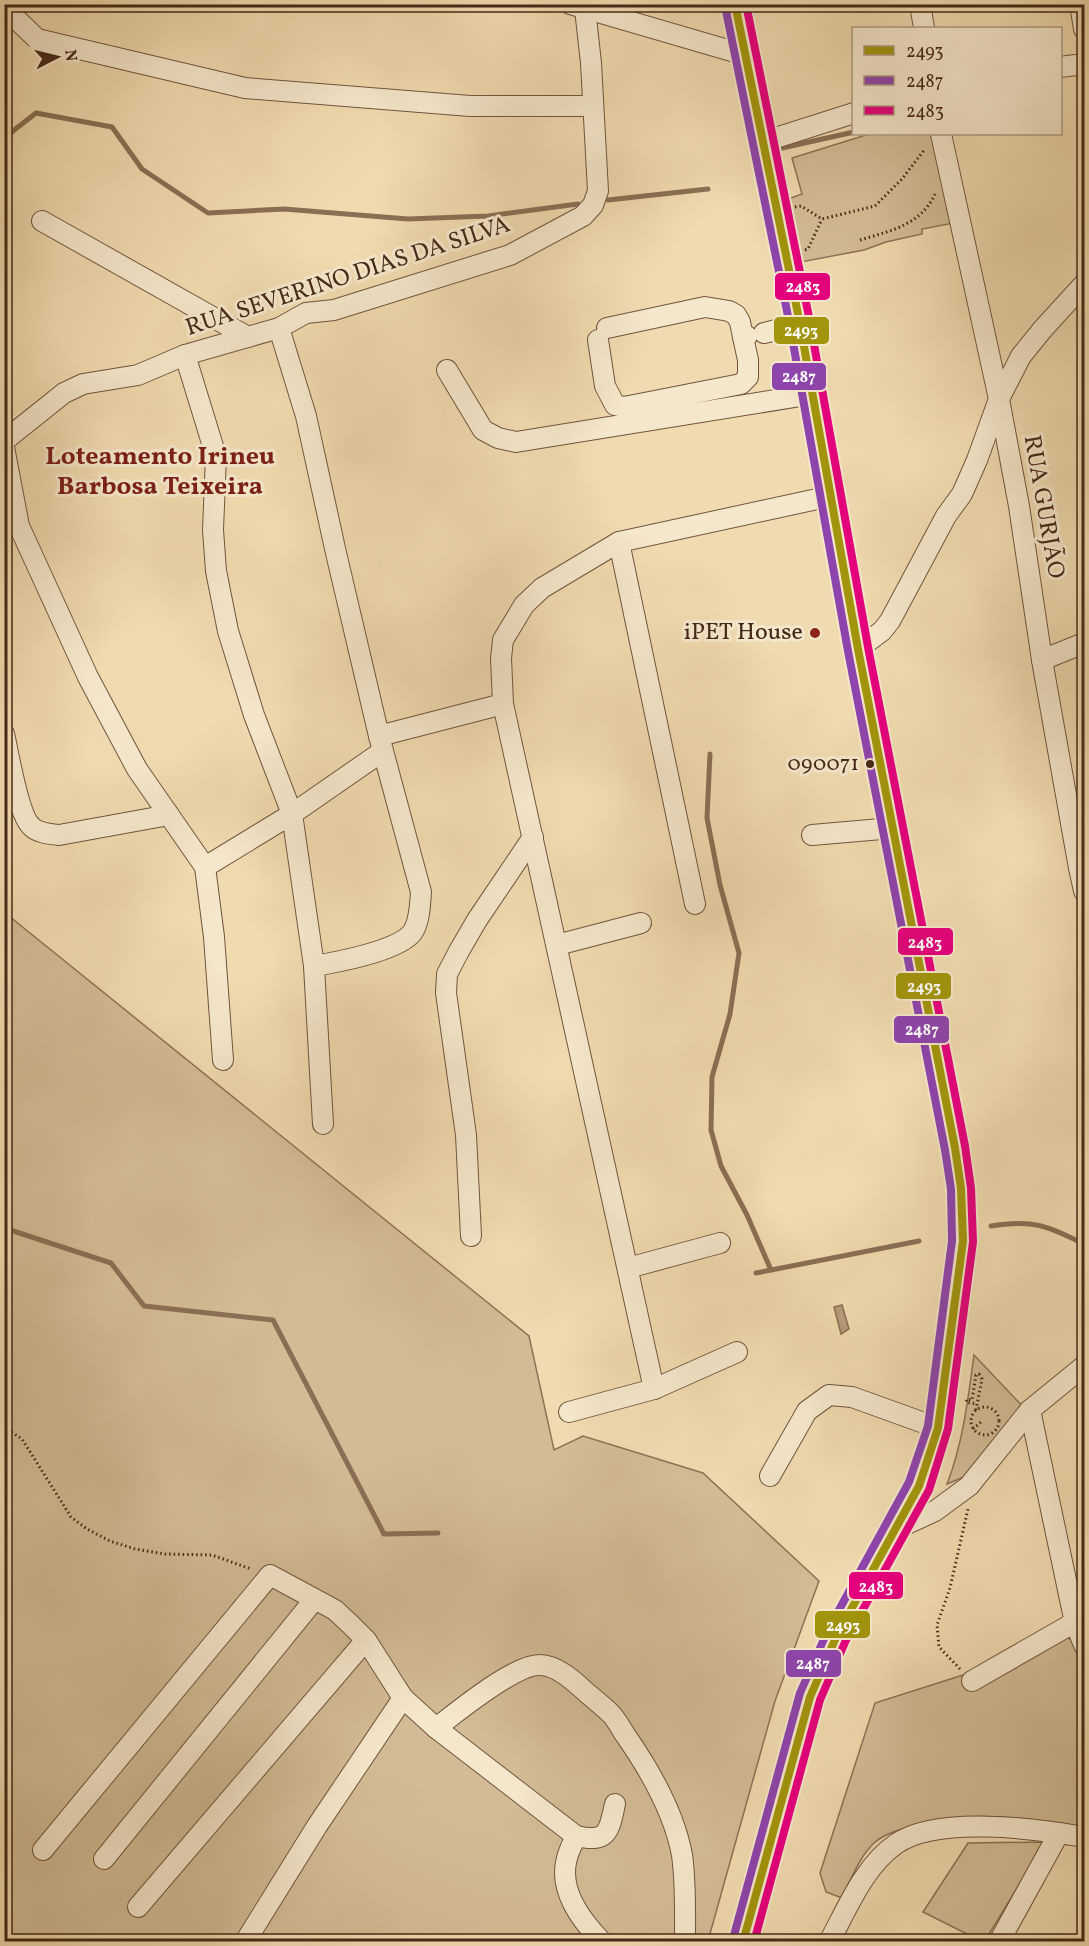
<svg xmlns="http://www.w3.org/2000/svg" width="1089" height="1946" viewBox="0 0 1089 1946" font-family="Vollkorn,serif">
<rect width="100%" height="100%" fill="#f0daaf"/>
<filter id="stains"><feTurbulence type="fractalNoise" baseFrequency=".00333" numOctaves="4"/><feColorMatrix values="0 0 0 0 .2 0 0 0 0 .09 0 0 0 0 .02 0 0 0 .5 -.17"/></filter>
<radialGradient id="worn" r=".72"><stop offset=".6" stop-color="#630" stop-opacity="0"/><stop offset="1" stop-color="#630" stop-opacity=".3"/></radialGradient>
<g fill="#d3bc95" stroke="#8c7256" stroke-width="1.5">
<path d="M869,134H935L954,223L922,229V234L886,242L864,250L801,262L788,199L802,194L792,158Z"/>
<path d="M4,912L529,1336L554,1450L583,1436L703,1473L819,1581L775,1701L708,1941H5Z"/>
<path d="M974,1355L1027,1411L966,1476L947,1484C963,1443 968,1399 974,1355Z"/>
<path d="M1066,1638C1078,1639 1080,1650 1084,1660V1828C1027,1817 968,1810 912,1826C899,1830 884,1834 874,1843C859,1857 851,1880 842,1898L826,1892L820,1873L875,1703L988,1667Z"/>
<path d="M1045,1842L985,1941H981L923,1912L968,1843Z"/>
</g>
<path fill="#b69e7c" stroke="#896f54" stroke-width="1.5" d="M842,1305L849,1329L841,1334L834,1307Z"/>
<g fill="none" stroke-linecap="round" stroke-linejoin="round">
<g stroke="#896f54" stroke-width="5">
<path d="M4,138L36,113L112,127L142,169L208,213L284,209L408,219L488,216L578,204"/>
<path d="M782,148L854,132"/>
<path d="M608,200L708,189"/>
<path d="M710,754L707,818L720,885L739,953L730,1014L712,1077L711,1130L721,1166L747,1215L771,1270"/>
<path d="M991,1226C1034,1219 1047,1226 1084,1244"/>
<path d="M4,1228L111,1263L144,1306L273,1320L384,1534L438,1533"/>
<path d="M756,1273L919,1241"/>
</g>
<g stroke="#70553e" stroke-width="22">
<g id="minor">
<path d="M7,4L11,14L37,39L245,88L470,106H593"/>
<path d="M570,4L745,55"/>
<path d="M920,4L924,28"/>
<path d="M1080,4L1084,29"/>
<path d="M1060,67L1084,64"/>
<path d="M941,134L999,399L1019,506L1042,660L1079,868L1084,891"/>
<path d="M763,142L854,113"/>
<path d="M42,221L248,337"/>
<path d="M279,328L306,416L336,553L379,736L421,892C420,904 420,922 412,933C397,951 338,962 314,966L323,1124"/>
<path d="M607,328L705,307L729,311L736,315L740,322L743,337L747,336"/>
<path d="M764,333L800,324"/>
<path d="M598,340L605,386L615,405L624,407L741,384L748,377V360L743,337"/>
<path d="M185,355L216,456L213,530L216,571L228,631L254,715L292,814L314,966"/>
<path d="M447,370L483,430L498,438L516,442L813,394"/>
<path d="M4,441L64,393L83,384L138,375L185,355L279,328L306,313L334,310L510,255L583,216L593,205L598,191L591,63L585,9"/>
<path d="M4,447L19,526L88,677L137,769L205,867L214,937L223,1060"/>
<path d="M619,542L695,904"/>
<path d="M858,649L882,631L890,621L946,516L962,494L977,460L999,399L1021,356L1042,330L1084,284"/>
<path d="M1042,660L1084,643"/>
<path d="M4,734C9,754 18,816 32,827C38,833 50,834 59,835L169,815"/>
<path d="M379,736L503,704"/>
<path d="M812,835L893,828"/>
<path d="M205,867L292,814L383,751"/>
<path d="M557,945L641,923"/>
<path d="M471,1236L466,1135L446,993L447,974L459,951L477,920L533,837"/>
<path d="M628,1268L720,1243"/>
<path d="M654,1389L503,704L501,658L503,640L524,605L542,588L619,542L831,496"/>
<path d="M1030,1410L1075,1623L1084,1645"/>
<path d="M569,1412L654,1389L737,1352"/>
<path d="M770,1476L807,1411L829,1395L852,1397L938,1428"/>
<path d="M896,1529L935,1511L969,1486L1030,1410L1084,1366"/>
<path d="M972,1681L1084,1617"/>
<path d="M436,1728L576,1836C608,1843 609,1832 615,1804"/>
<path d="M576,1836C573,1843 569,1850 567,1858C558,1890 581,1920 602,1942"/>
<path d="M43,1850L270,1575L335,1610L350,1624L366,1640L403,1698"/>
<path d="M104,1859L314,1600"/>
<path d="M138,1907L366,1640"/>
<path d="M245,1942L317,1826L403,1698L436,1728C457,1712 515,1664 540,1665C557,1665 575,1682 587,1693C595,1700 603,1706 611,1714C617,1720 621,1729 626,1736C651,1772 674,1812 682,1855C686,1883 685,1913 685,1942"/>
<path d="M829,1942C847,1909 864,1866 896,1844C937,1815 1037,1829 1084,1837"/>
<path d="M999,1942L1059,1833"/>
</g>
</g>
<g stroke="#452918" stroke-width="27">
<path id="major" d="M735,4L800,324L858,649L955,1148L961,1188L963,1241L957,1296L938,1428L931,1453L919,1486L837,1635L810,1697L743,1942"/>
</g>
<g stroke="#452918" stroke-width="3" stroke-dasharray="1.5 3" stroke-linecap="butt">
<path d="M795,207L801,206L822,219L875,206L902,179L925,149"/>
<path d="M860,240C890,231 921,225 935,194"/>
<path d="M805,250L808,249L822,219"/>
<circle cx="985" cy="1421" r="14"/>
<path d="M976,1410L982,1379L979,1374L976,1375L972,1400L967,1399L966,1402L977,1404"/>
<path d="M4,1427L22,1439L71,1517L87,1529L110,1541L135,1549L165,1554L212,1555L251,1569"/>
<path d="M973,1429L982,1421"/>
<path d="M960,1669L939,1647L937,1625L950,1588L968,1509"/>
</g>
<use href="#minor" stroke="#f5e7cb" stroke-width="20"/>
<use href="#major" stroke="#f0daaf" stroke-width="24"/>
<g stroke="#f5e7cb" stroke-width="12">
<path id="bus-1" d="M735,4L800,324L858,649L955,1148L961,1188L963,1241L938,1428L919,1486L837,1635L810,1697L743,1942"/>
</g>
<g stroke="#f5e7cb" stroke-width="12">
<path id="bus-2" d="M725,6L790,326L848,651L945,1150L951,1189L952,1241L928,1426L909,1482L828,1630L800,1693L733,1939"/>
</g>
<g stroke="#f5e7cb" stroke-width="12">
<path id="bus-3" d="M746,4L810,322L868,647L965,1146L971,1188L973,1242L948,1429L929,1490L846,1640L820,1700L754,1942"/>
</g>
<use href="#bus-1" stroke="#a2940c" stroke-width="8"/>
<use href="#bus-2" stroke="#8e44ad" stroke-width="8"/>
<use href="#bus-3" stroke="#e5007d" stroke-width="8"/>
</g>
<circle fill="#8f2418" stroke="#f5e7cb" stroke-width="2" cx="815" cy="633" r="6"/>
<circle fill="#452918" stroke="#f5e7cb" stroke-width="2" cx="870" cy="764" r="5"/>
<g text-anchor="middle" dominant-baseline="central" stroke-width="6" stroke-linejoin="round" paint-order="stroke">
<g font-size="22" fill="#452918" stroke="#f5e7cb" text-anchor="end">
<text x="859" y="764">090071</text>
</g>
<g font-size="24" fill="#452918" stroke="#f5e7cb">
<text transform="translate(348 277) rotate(-18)">RUA SEVERINO DIAS DA SILVA</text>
<text transform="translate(1043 507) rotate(80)">RUA GURJÃO</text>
</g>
<g font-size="24" fill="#452918" stroke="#f5e7cb" text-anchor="end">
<text x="803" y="633">iPET House</text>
</g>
<g font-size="26" font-weight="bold" fill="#7a1f14" stroke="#f5e7cb">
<text x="160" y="457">Loteamento Irineu<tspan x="160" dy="30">Barbosa Teixeira</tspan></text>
</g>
</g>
<g stroke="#f5e7cb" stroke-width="2">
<rect x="774" y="272" width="57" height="29" rx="6" fill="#e5007d"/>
<rect x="773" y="316" width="57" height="29" rx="6" fill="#a2940c"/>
<rect x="771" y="362" width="56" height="29" rx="6" fill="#8e44ad"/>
<rect x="897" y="927" width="57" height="29" rx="6" fill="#e5007d"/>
<rect x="895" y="972" width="57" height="28" rx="6" fill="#a2940c"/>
<rect x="893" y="1015" width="57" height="29" rx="6" fill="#8e44ad"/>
<rect x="848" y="1571" width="56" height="29" rx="6" fill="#e5007d"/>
<rect x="814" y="1610" width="57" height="29" rx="6" fill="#a2940c"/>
<rect x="785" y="1649" width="57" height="29" rx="6" fill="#8e44ad"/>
</g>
<g font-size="16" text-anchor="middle" font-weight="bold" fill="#fff">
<text x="803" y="292">2483</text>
<text x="801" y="336">2493</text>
<text x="799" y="382">2487</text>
<text x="925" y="948">2483</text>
<text x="924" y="992">2493</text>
<text x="922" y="1035">2487</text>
<text x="876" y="1592">2483</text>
<text x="843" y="1631">2493</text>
<text x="813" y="1669">2487</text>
</g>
<rect width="1089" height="1946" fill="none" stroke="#f0daaf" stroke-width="24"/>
<rect x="6" y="6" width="1077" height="1934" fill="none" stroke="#452918" stroke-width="3"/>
<rect x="12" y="12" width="1065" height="1922" fill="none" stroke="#452918" stroke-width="1.5"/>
<rect x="852" y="27" width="210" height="108" fill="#f5e7cb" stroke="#af9b83" stroke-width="1.5"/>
<rect x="864" y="46" width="30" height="9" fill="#a2940c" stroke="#af9b83" stroke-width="1.5"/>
<text x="906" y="57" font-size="18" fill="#452918">2493</text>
<rect x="864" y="76" width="30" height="9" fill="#8e44ad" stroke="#af9b83" stroke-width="1.5"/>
<text x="906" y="87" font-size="18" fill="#452918">2487</text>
<rect x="864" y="106" width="30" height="9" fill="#e5007d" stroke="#af9b83" stroke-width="1.5"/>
<text x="906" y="117" font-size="18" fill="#452918">2483</text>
<g transform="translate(57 57) rotate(83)" stroke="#f5e7cb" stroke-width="4.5" paint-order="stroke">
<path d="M0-4.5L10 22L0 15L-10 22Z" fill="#452918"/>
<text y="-9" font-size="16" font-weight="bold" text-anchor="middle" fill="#452918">N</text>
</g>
<rect width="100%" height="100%" filter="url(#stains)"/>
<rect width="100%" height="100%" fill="url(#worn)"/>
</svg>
